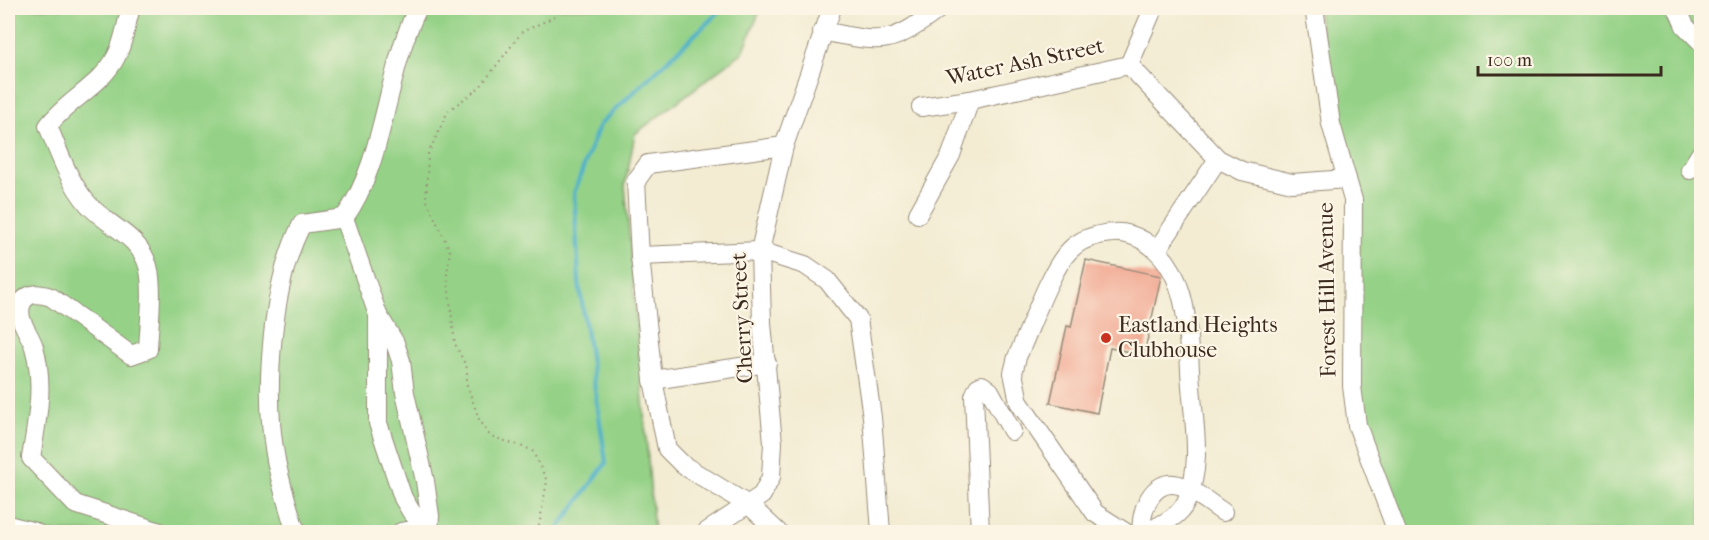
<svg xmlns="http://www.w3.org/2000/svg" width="1709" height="540" viewBox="0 0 1709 540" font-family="'IM FELL French Canon',serif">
<rect width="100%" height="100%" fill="#fcf5e5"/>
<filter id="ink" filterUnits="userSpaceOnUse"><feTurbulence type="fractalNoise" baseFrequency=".0167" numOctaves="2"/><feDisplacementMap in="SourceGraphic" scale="12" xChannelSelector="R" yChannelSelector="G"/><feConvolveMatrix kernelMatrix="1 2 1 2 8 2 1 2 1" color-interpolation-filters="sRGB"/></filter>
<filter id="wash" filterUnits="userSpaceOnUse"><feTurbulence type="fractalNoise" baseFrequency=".008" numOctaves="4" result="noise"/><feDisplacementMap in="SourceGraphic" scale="24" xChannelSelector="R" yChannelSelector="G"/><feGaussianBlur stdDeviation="1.35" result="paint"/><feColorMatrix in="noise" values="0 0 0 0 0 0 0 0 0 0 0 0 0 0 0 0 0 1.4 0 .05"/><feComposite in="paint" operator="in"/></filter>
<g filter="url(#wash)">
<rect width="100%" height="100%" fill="#f3ecd3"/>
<g fill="#95d287" stroke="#687e52" stroke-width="1.5">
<path d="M8,8H761L743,52L635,134L625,185L654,532H8Z"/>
<path d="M1317,8H1701V532H1397L1357,425L1353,201Z"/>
</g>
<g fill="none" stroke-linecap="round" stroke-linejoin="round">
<path stroke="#4cb0cb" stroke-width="4" d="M556,532L606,463L579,283L574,193L599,125L723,8"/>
</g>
<g id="blocks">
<path fill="#ef9981" d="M1086,260L1161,276L1144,355L1110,348L1097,413L1050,403L1067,326L1071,327Z"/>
</g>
</g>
<g filter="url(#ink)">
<use href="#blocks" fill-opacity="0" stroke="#978b78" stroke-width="1.5"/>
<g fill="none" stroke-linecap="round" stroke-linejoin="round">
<g stroke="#978b78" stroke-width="20">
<g id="minor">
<path d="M131,8C126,23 124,43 116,57C101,86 67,100 48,126C59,153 69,182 88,204C107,226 139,235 148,266C154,288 149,326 148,349L131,355L51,297C41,294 28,291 22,303C15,319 30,333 34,347C45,385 37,420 31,458L75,504L160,532"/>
<path d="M418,8C386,69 385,163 344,218L378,315L395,343L401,361L405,393L425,481L430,516L429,528"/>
<path d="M1317,8L1315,14L1331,124L1353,200L1352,386L1357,425L1397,532"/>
<path d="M1677,8L1685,26L1702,43"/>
<path d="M822,31C883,43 889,47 940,8"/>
<path d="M1129,65L1218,159L1242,171L1292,183L1347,179"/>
<path d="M1129,65L1153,9"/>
<path d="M921,107L970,100L1129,65"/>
<path d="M1690,170L1702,151"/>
<path d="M918,214L951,155L970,100"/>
<path d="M1157,250L1218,159"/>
<path d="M640,256L760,251L805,265L827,280L858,319L872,417L881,532"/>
<path d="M378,317V423L403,498L412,513L433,532"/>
<path d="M653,380L767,363"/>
<path d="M8,525L35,532"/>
<path d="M299,532L294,527C288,505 280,482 276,460C263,394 271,283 302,224L344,218"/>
<path d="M401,532L429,528"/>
<path d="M706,532L762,495L771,477L773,443L762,323L760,251L784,146L832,8"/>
<path d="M778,532L750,506L683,465L667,449L653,380L640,256L636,181L648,164L784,146"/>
<path d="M980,532L974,396L978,387L982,385L990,391L1012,431"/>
<path d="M1125,532L1095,513L1019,402L1013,373L1017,357C1030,330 1050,270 1069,251C1080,239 1098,234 1114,233C1125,232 1135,236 1144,241C1192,270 1187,337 1191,386C1194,425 1203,465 1186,502C1179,517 1161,525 1147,532"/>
<path d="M1142,532C1139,513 1152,477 1179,485C1194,489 1210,504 1223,512"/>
</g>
</g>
<path stroke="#978b78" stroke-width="2" stroke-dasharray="1.5 4.5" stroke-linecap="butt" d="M538,532L547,481L532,450L490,436L479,419L467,385V368L455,344L447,274L450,251L426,199L428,154L448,111L480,87L522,32L556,16L560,8"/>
<use href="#minor" stroke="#fff" stroke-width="18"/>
</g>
</g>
<circle fill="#c8321e" stroke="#fcf5e5" stroke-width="2" cx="1106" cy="338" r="6"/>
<g text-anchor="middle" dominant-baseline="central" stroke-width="4.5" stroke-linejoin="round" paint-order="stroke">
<g font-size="22" fill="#3b2a1e" stroke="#fcf5e5">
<text transform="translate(1025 62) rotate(-12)">Water Ash Street</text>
<text transform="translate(1327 290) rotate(-91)">Forest Hill Avenue</text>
<text transform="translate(742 318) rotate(-93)">Cherry Street</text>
</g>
<g font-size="22" fill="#3b2a1e" stroke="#fcf5e5" text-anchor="start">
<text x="1118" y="325">Eastland Heights<tspan x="1118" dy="25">Clubhouse</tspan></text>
</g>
</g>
<rect width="1709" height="540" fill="none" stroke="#fcf5e5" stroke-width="30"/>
<path d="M1478 66v9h183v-9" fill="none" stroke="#3b2a1e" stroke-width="3"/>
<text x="1487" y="66" font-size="18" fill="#3b2a1e" stroke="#fcf5e5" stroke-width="4.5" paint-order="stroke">100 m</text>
</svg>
